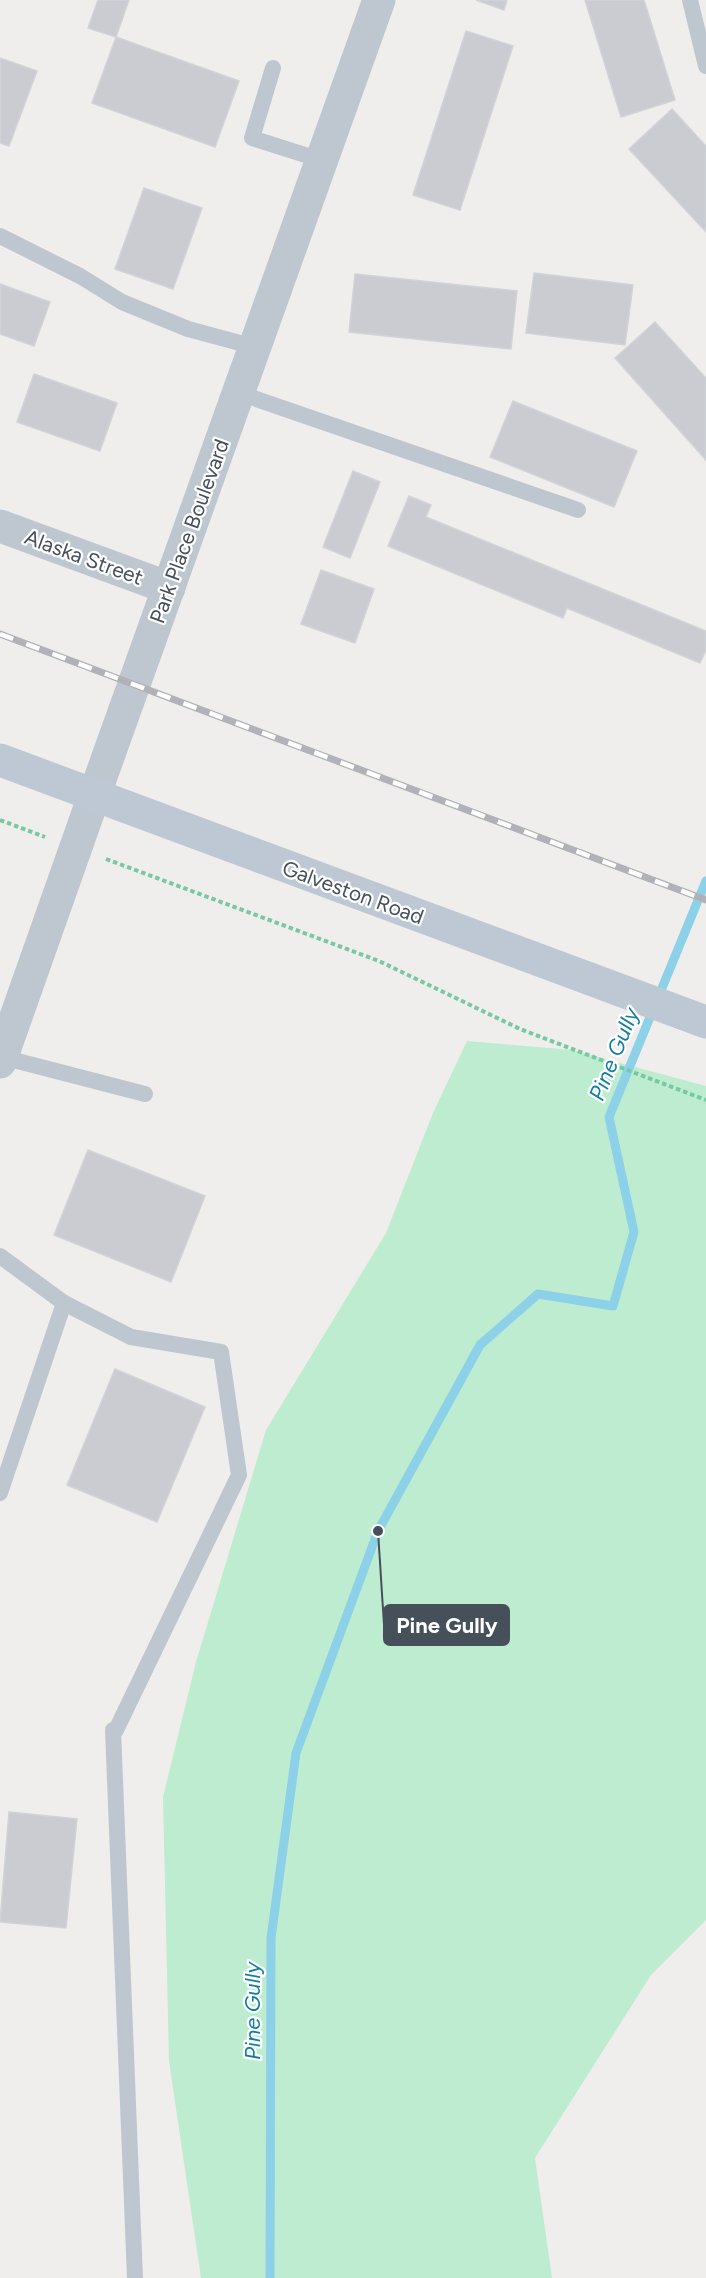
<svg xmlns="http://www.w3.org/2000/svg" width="706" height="2278" viewBox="0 0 706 2278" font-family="Figtree,sans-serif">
<rect width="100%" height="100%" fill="#f0eded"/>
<path fill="#bdecd1" d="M467,1041L572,1050L706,1086V1920L651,1975L535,2158L552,2278H201L169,2061L163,1797L196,1662L266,1430L386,1233L433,1113Z"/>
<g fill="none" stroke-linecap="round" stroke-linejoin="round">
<path stroke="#8cd1e7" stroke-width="9" d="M270,2278L271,1938L296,1753L378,1531L480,1345L538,1294L613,1306L634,1232L609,1117L706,881"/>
</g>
<g fill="#caccd2" stroke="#d1d3d9" stroke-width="1.5">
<path d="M98,0H129L116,37L88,28Z"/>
<path d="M476,0H507L504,10Z"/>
<path d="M585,0H644L675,100L621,117Z"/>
<path d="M466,31L513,46L460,210L413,195Z"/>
<path d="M116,37L239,81L215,147L92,103Z"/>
<path d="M0,58L37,71L9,146L0,143Z"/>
<path d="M672,109L706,146V232L629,149Z"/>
<path d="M144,188L202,208L173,289L115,269Z"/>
<path d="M534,273L633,285L625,345L526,333Z"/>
<path d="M355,274L517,291L511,349L349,332Z"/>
<path d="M0,284L50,302L34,346L0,334Z"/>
<path d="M655,322L706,378V460L615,358Z"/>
<path d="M34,374L117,403L100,451L17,422Z"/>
<path d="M513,401L637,451L614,507L490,457Z"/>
<path d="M353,471L380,482L350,558L323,547Z"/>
<path d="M409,496L431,505L426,517L706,631V650L700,663L567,608L563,618L388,546Z"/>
<path d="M321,570L374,589L355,643L301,624Z"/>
<path d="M88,1150L205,1196L171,1282L54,1235Z"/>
<path d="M115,1369L205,1407L157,1522L67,1485Z"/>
<path d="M9,1812L77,1819L66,1928L0,1922Z"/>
</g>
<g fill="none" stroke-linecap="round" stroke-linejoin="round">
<g stroke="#76c9a3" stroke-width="4" stroke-dasharray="4.5 3" stroke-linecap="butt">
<path d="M0,820L45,837"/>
<path d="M106,859L379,961L520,1029L706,1100"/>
</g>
<g stroke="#bec7cf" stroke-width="16">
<path d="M690,0L706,66"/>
<path d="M273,68L252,138L324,161"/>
<path d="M0,236L80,276L122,302L188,329L255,347"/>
<path d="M239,393L578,510"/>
<path d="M2,1057L145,1094"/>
<path d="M0,1256L64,1303"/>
<path d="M0,1493L64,1303L131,1337L221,1352L239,1475L116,1730H113L135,2278"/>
</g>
<g stroke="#bec7cf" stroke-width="33">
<path d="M0,526L169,588"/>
<path d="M0,1062L94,796"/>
</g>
<path stroke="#bec7cf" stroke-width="33" d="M94,796L379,0"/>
<path stroke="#bec8d4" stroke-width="33" d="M0,760L706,1022"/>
<g stroke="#b0b2b7" stroke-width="7">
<path id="rail" d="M0,634L706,900"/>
</g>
<use href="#rail" stroke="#fff" stroke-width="4.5" stroke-dasharray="14" stroke-linecap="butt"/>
</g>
<g text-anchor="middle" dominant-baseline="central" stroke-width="4.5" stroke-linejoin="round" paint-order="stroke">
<g font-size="21" fill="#46505a" stroke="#fff">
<text transform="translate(189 531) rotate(-70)">Park Place Boulevard</text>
<text transform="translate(84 557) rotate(20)">Alaska Street</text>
<text transform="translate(353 892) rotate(20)">Galveston Road</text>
</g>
<g font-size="22" font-style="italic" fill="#127ea1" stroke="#fff">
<text transform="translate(614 1054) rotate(-68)">Pine Gully</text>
<text transform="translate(252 2011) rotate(-90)">Pine Gully</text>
</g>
</g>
<path fill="none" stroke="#46505a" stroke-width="2" d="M378 1531L384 1625"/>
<circle fill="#46505a" stroke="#fff" stroke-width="2" cx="378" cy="1531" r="6"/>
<rect fill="#46505a" stroke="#46505a" stroke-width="2" x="384" y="1605" width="125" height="40" rx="6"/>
<g font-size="22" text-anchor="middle" font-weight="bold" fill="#fff">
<text x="447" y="1633">Pine Gully</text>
</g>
</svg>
